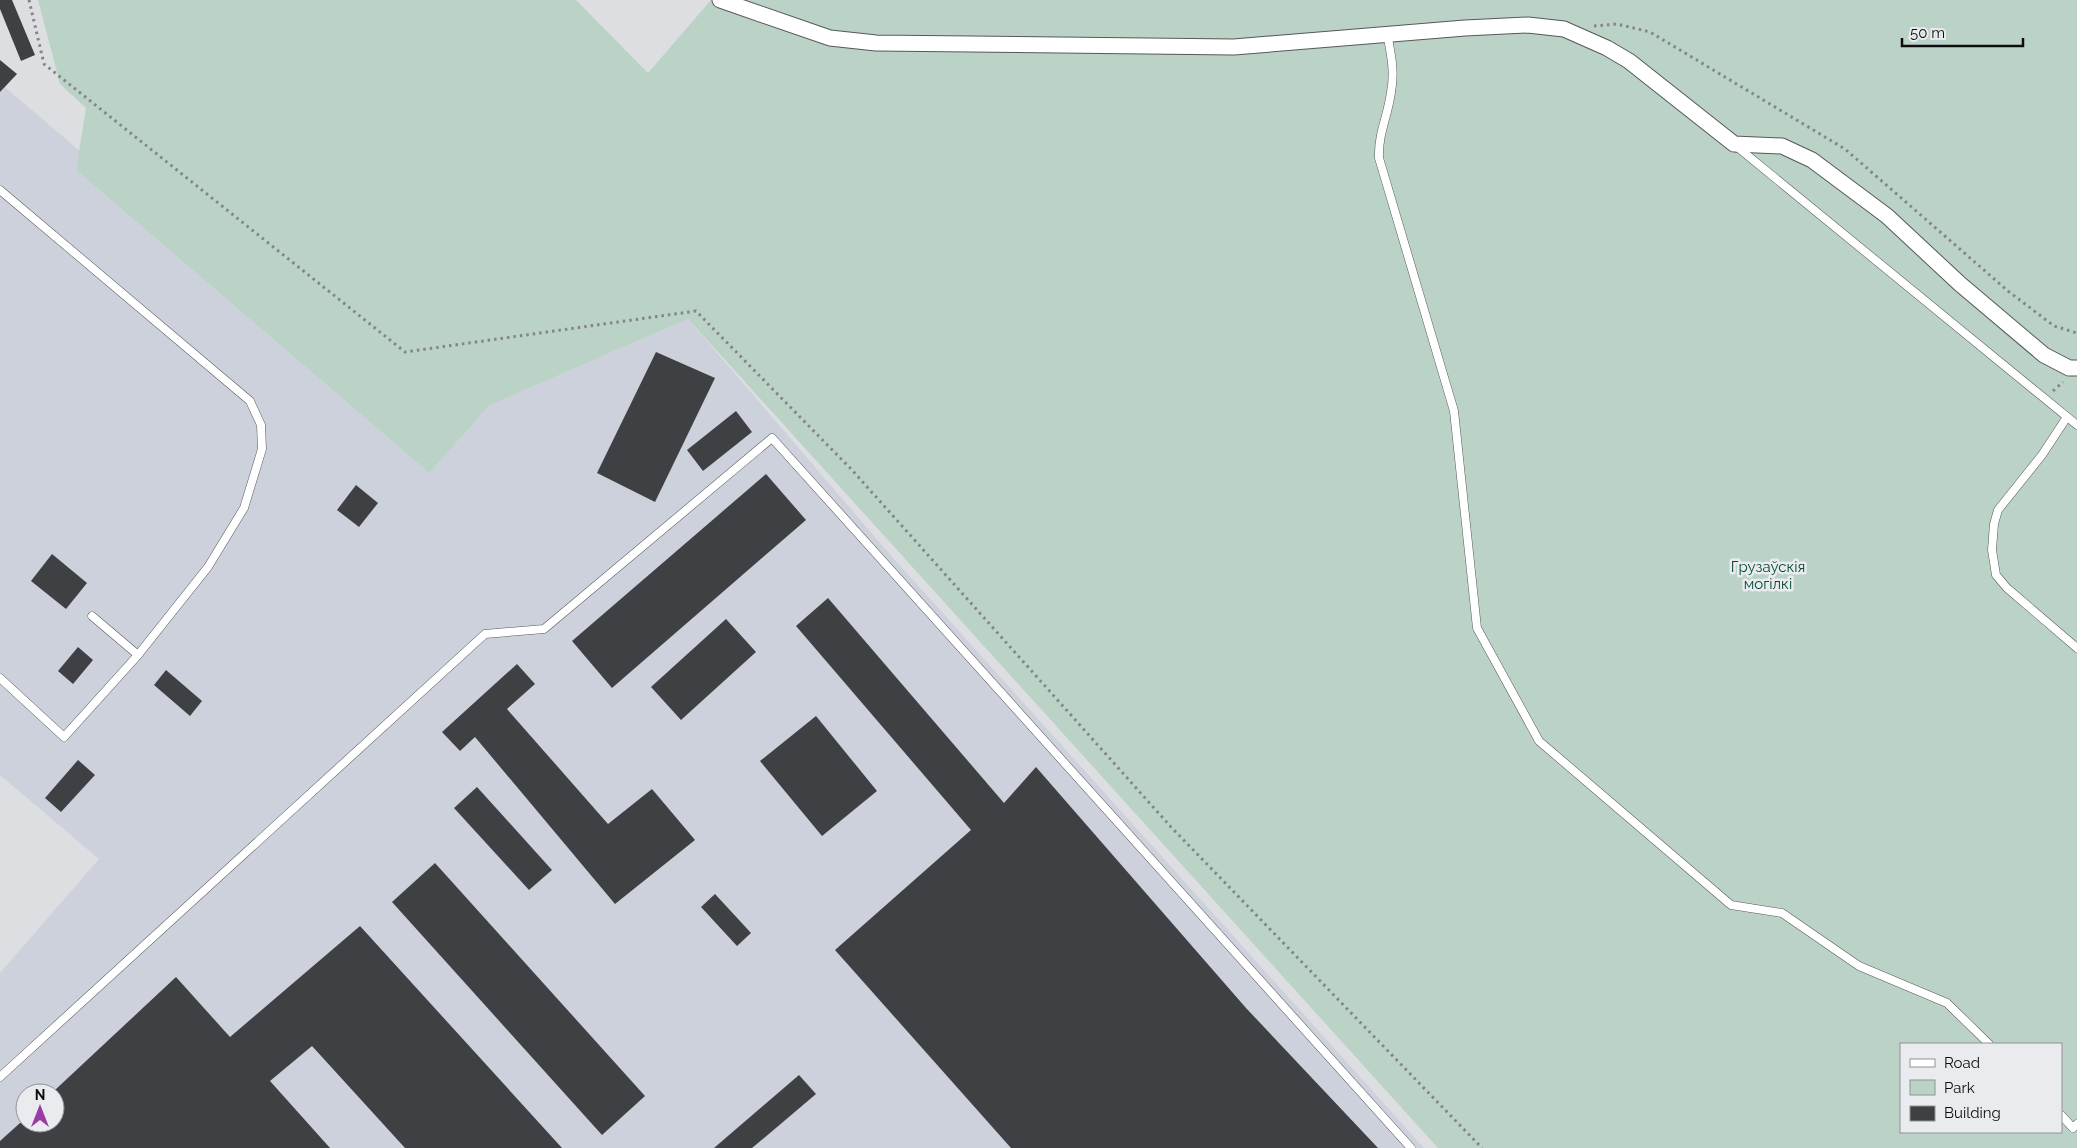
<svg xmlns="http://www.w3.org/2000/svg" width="2077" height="1148" viewBox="0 0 2077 1148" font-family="Raleway,sans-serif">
<rect width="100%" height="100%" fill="#dddee2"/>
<path fill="#cdd1db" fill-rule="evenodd" d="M0,83L80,151L76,170L429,473L490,405L688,319L887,551L1424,1148H0V973L99,859L0,775ZM25,1093H55V1123H25Z"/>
<path fill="#bbd3c7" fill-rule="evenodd" d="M38,0H576L648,73L711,0H2077V1148H1438L688,319L490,405L429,473L76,170L86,108L60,84ZM1901,1044H2061V1132H1901Z"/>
<g fill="#3f4043">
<path d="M0,0H12L35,55L21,61L0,9Z"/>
<path d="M0,60L17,74L0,92Z"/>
<path d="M656,352L715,378L655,502L597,473Z"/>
<path d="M736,411L752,432L703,471L687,450Z"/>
<path d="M766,474L806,520L612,688L572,641Z"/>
<path d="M356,485L378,503L359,527L337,510Z"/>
<path d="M52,554L87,583L66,609L31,581Z"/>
<path d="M828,598L1004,803L1036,767L1246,1008L1378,1148H1011L835,950L971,830L796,626Z"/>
<path d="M726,619L756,652L681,720L651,687Z"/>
<path d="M78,647L93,660L73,684L58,671Z"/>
<path d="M517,664L535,684L507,709L608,824L652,789L695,840L615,904L475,737L460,751L442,732Z"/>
<path d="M166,670L202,701L190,716L154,685Z"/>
<path d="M816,716L877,791L822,836L760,761Z"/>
<path d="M78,760L95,775L61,812L45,798Z"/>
<path d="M477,787L552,870L529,890L454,808Z"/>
<path d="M435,863L645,1096L602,1135L392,902Z"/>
<path d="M715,894L751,933L737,946L701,907Z"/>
<path d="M360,926L562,1148H405L312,1046L270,1081L330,1148H0V1141L20,1123H55V1090L176,977L230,1037Z"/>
<path d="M799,1075L816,1094L770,1133L752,1148H714Z"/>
</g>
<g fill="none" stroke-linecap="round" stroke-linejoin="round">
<g stroke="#56575a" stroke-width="9">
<g id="lane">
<path d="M1387,33C1391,54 1395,72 1391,92C1388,116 1378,133 1379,158L1454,411L1477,628L1539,741L1731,905L1782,913L1859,966L1947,1003L1989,1044"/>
<path d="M1736,146L2077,425"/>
<path d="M0,190L250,401L261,425L262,449L244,508L208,567L138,655"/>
<path d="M2067,417L2042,455L1998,510L1994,524L1992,550L1996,575L2007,588L2077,648"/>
<path d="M0,678L64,737L138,655L92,616"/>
<path d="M0,1077L485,634L544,629L772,438L1411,1148"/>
<path d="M2061,1115L2073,1128L2077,1124"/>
</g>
</g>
<g stroke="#56575a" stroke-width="17">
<path id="street" d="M720,0L830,38L876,43L1234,47L1465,28L1528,25L1564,29L1607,48L1629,61L1734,144L1782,146L1812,160L1887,216L1960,284L2044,355L2069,368H2077"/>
</g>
<g stroke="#848587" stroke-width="3" stroke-dasharray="2.5 4" stroke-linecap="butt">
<path d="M29,0L44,64L405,352L696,311L852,470L1171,827L1482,1148"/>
<path d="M1594,26L1617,24L1650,32L1845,149L2008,291L2054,326L2077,333"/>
<path d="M2053,391L2063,382"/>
</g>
<use href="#lane" stroke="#fff" stroke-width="8"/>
<use href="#street" stroke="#fff" stroke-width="15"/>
</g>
<g text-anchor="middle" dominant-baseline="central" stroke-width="5" stroke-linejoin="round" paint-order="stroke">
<g font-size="15" fill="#034b34" stroke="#eaebef">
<text x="1768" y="567">Грузаўскія<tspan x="1768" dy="17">могілкі</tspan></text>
</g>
</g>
<rect x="1900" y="1043" width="162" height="90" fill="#eaebef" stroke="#919295"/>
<rect x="1910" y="1059" width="25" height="8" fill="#ffffff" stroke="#919295"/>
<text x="1944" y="1068" font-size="15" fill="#0c0d0e">Road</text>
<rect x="1910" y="1080" width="25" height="15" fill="#bbd3c7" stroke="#919295"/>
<text x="1944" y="1093" font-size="15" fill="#0c0d0e">Park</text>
<rect x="1910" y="1106" width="25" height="15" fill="#3f4043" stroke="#919295"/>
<text x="1944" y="1118" font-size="15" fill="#0c0d0e">Building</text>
<g transform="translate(40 1108)"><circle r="24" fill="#eaebef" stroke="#919295"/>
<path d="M0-4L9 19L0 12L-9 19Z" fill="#993ca5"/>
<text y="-8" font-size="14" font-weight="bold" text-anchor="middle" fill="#0c0d0e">N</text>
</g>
<path d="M1902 38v8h121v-8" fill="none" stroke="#0c0d0e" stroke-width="2.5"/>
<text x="1910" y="38" font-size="15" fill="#0c0d0e" stroke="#eaebef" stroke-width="4" paint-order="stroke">50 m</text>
</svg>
